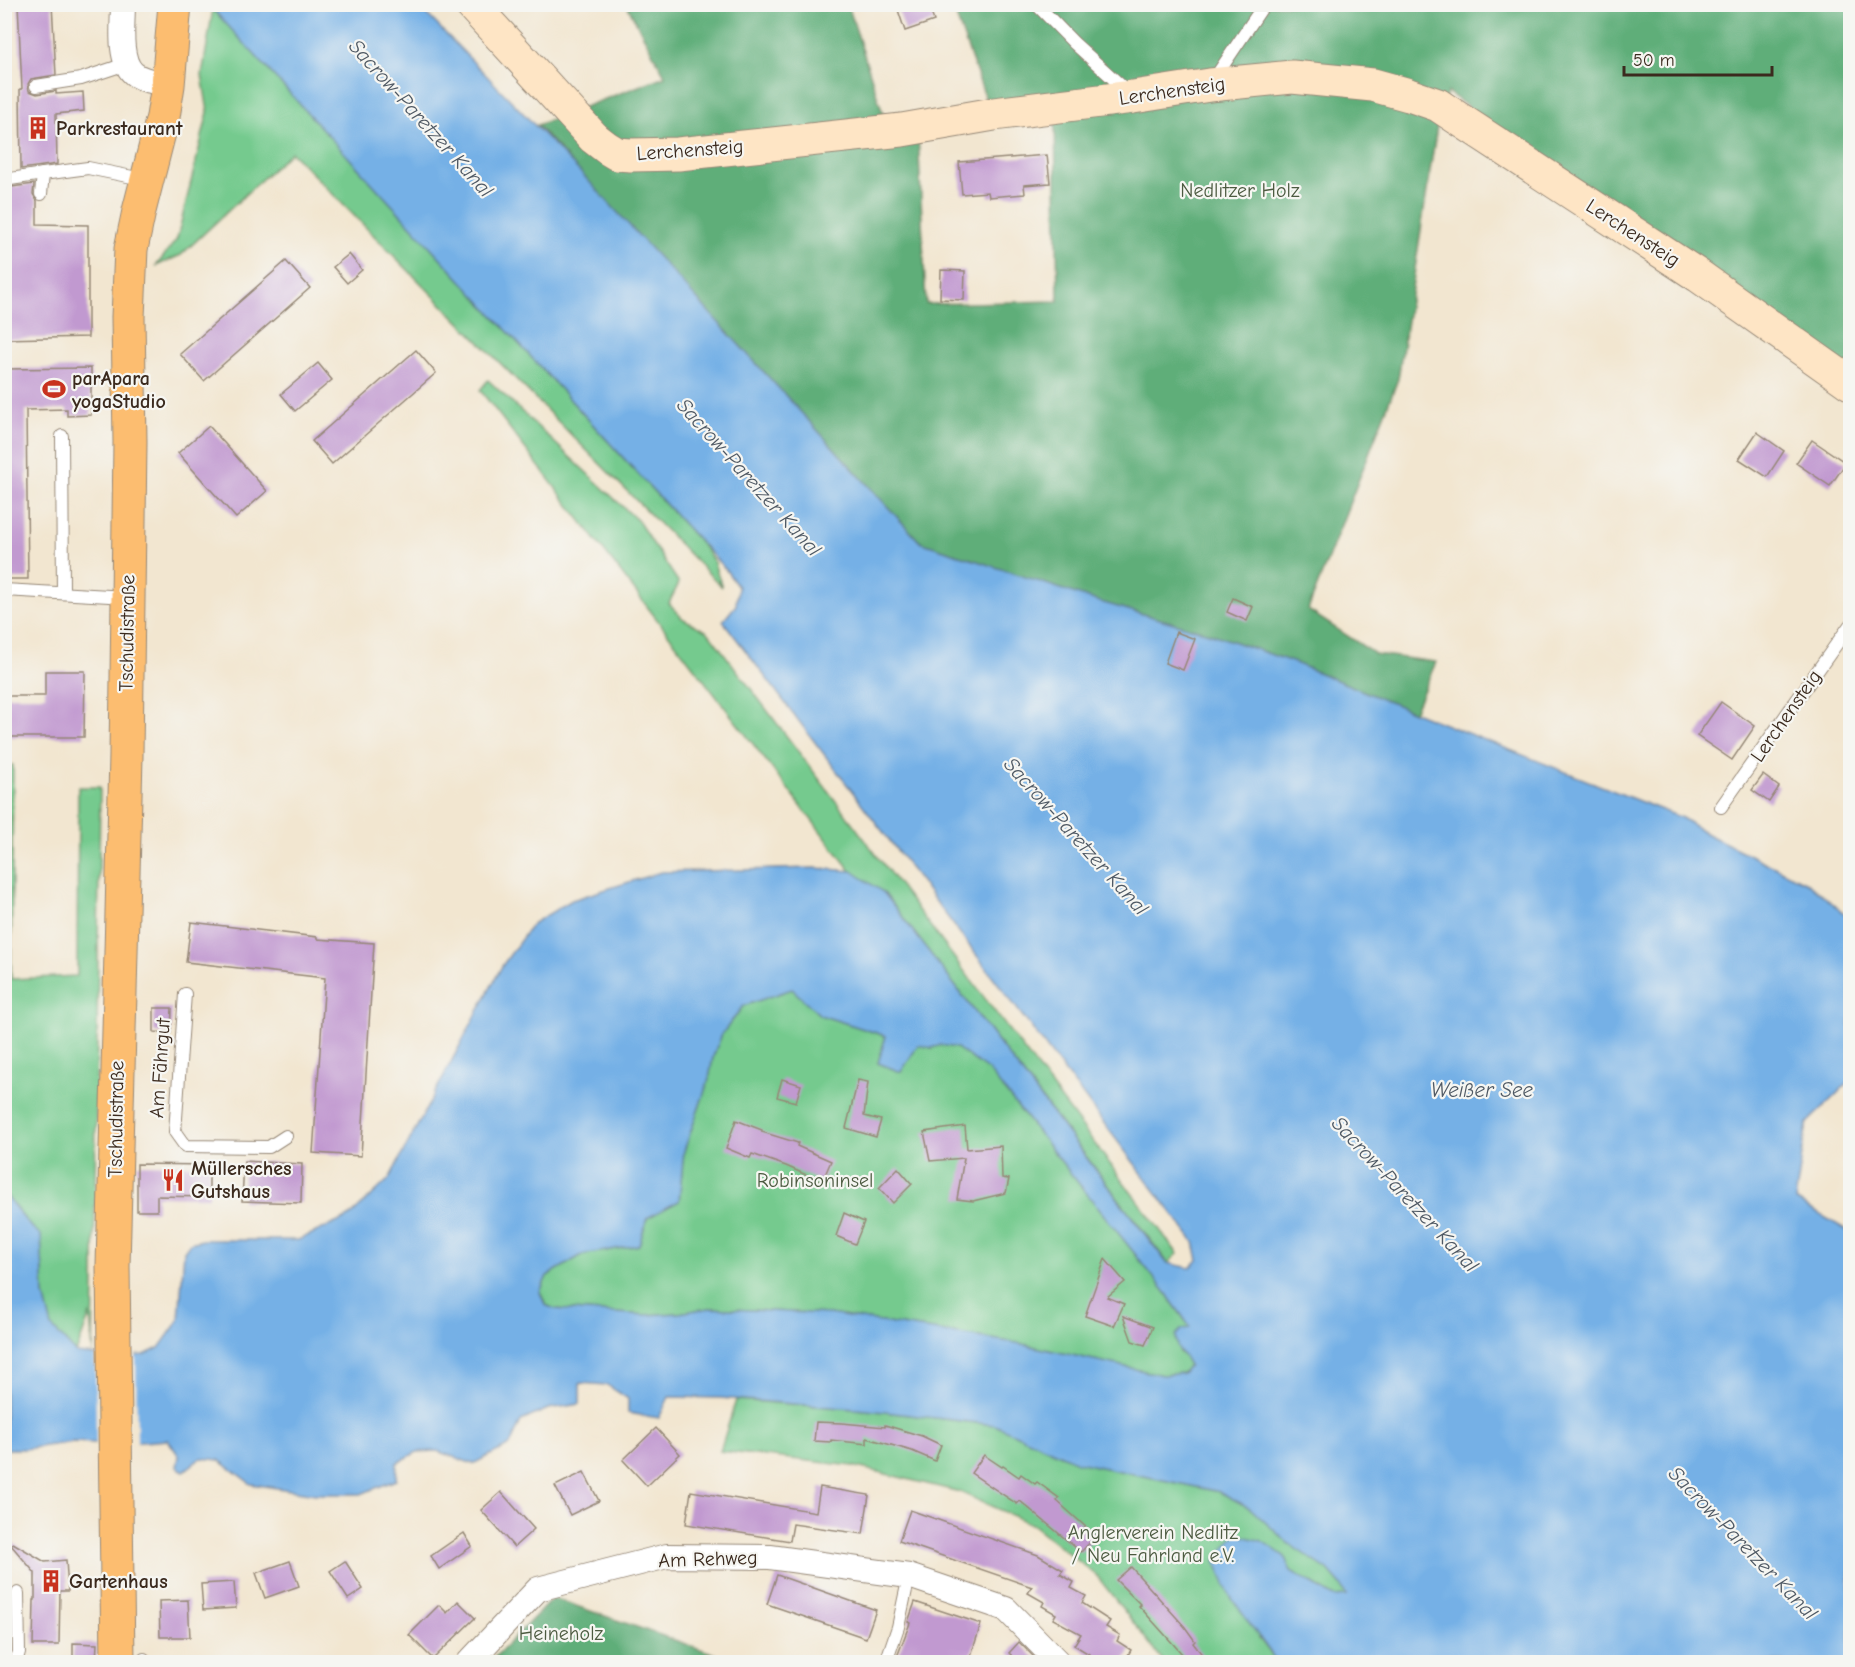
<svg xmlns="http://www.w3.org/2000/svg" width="1855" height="1667" viewBox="0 0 1855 1667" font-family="'Comic Neue',sans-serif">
<rect width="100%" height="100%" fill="#f6f6f2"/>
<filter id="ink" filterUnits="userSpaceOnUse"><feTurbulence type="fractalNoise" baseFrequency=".0167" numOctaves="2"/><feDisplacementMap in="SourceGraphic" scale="12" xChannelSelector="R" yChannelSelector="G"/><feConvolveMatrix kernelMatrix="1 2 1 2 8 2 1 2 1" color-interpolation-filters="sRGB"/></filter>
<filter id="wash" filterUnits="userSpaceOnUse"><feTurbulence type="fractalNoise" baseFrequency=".008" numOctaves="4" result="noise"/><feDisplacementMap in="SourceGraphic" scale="24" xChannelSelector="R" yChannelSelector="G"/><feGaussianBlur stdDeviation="1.35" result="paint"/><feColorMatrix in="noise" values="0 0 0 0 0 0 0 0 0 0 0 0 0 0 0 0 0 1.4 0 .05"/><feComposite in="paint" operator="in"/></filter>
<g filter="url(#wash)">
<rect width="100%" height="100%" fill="#f2e6d0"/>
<g fill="#74ca8e" stroke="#587a56" stroke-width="1.5">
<path d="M213,9L700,542L713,560L722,587L291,152L181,255L156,266L177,239L208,112L202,75Z"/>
<path d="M488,380L638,521L679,583L669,603L682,618L708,632L1178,1254L1168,1263L884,893L851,871L480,390Z"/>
<path d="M4,765H13L11,979L77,976L78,787H100L93,1353L90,1314L76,1353L52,1327L44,1295L41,1235L29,1225L5,1194Z"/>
<path d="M792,989L820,1015L886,1036L878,1063L901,1072L918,1045L932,1048L941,1045L957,1048L989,1071L1167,1294C1174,1306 1183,1316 1190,1328L1179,1352L1185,1357L1189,1365L1183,1373L1162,1375L1017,1343L829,1314L709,1308L679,1313L647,1315L555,1309L546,1305L540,1292L547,1276L582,1255L639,1245L647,1218L679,1201L684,1151L709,1079L713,1057L722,1034L743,1006Z"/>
<path d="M736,1400L867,1410L995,1425L1077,1462L1220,1492L1250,1508L1289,1544L1328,1570L1341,1585L1346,1596L1335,1597L1291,1571L1284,1556L1259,1638L1277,1662H1164L1097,1576L1033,1525L960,1492L853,1466L720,1451Z"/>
</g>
<g fill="#5fae79" stroke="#4d6c4c" stroke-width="1.5">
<path d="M627,5H848L886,123L918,133L926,304L1058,301L1055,122L992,116L952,5H1850V377L1447,92L1437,126L1398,379L1308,610L1375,654L1436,662L1414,712L1295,663L1212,634L1097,601L920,542L537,125L665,76Z"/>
<path d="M553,1598L738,1662H490Z"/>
</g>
<path fill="#74b0e6" stroke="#586d82" stroke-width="1.5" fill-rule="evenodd" d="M209,5H418L585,177L920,542L1097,601L1212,634L1295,663L1414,712L1682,818L1707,834L1809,884L1850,918V1081L1807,1123L1795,1200L1850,1232V1662H1277L1230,1596L1215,1560L1236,1534L1262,1541L1284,1556L1291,1571L1334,1597L1346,1596L1341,1585L1328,1570L1289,1544L1250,1508L1220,1492L1077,1462L995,1425L867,1410L720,1398L669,1397L659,1418L628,1413V1399L607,1385L580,1383V1404L548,1409L521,1421L510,1445L473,1464L437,1451L417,1452L397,1463L396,1480L361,1494H316L251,1484L219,1460L201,1458L184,1471L177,1467L179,1456L168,1440L115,1444L73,1442L25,1449H5L4,1193L29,1225L41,1235L44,1295L52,1327L76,1353L114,1357L144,1355L159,1348L179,1320L184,1251L190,1243L202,1240H298L349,1217L389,1179L502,966L532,924L572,900L661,872L816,868L852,871L884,893L1167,1263L1190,1268L1198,1260L1194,1242L723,621L736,605L738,587L726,570ZM792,989L820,1015L886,1036L878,1063L901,1072L918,1045L932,1048L941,1045L957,1048L989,1071L1167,1294C1174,1306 1183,1315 1190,1328L1182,1329L1176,1335C1175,1351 1183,1352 1189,1365L1183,1373L1162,1375L1017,1343L829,1314L709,1308L679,1313L647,1315L555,1309L545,1305L540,1292L547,1276L582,1255L639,1245L647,1218L679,1201L684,1151L709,1079L713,1057L722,1034L743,1006Z"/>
<path fill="#f2e6d0" d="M95,1352L114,1354L136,1352L137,1445L115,1447L96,1446Z"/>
<g id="blocks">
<g fill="#c199d0">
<path d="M18,4H52L56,75L31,79L28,84L29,91L37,94L56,91V94L83,92L84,111L56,114L57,164L21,169L20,89H22Z"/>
<path d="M896,4H928L934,21L905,31Z"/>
<path d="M1047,155L1050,183L1024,185L1025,194L989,197L988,192L962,194L959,162Z"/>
<path d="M34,184L33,194L37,201V224L88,225V337L4,339V188Z"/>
<path d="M349,254L362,270L347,283L333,267Z"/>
<path d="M286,261L310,288L204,381L180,354Z"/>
<path d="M941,270L965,271L964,300L940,299Z"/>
<path d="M416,350L436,373L332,464L312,441Z"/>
<path d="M318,363L332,380L295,411L281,394Z"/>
<path d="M91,368V415L67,416V409L26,410L28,579H4V369Z"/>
<path d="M209,426L267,491L236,518L178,453Z"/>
<path d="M1757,432L1784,451L1767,477L1739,459Z"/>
<path d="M1812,440L1846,463L1830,486L1796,463Z"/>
<path d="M1233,598L1253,607L1247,621L1227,612Z"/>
<path d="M1176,632L1195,639L1183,670L1165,663Z"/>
<path d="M45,671H85L84,737H4V696H45Z"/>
<path d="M1721,702L1755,726L1732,760L1697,736Z"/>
<path d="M1763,775L1779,787L1769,802L1752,790Z"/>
<path d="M191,922L317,937V939L374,943L361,1156L313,1153L325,978L186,962Z"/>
<path d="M154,1008H172L171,1033L154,1032Z"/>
<path d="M782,1079L801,1085L796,1102L777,1097Z"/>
<path d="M858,1080L868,1082L864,1116L881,1120L876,1137L846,1128Z"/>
<path d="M736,1120L762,1130V1132L798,1143L797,1146L831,1161L822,1182L786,1166L752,1154L750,1158L726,1148Z"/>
<path d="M965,1126L967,1149L1001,1146L1002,1178L1009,1179L1006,1193L973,1201L957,1199L964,1158L930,1161L924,1132Z"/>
<path d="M244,1161L302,1164L301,1203L242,1201Z"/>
<path d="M137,1164L209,1165V1197L157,1196V1211H137Z"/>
<path d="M898,1168L912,1184L893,1203L879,1188Z"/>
<path d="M844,1213L864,1222L855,1244L836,1236Z"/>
<path d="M1105,1259L1125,1282L1107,1297L1124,1304L1114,1326L1085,1316Z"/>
<path d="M1123,1316L1153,1327L1145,1345L1132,1341Z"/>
<path d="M816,1422L842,1423L885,1427V1425L922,1436L941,1445L935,1461L912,1451L867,1438V1444L831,1440V1442L814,1441Z"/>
<path d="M656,1428L680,1454L647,1486L623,1460Z"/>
<path d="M984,1455L1002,1467L1003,1466L1019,1477L1021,1474L1035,1484L1037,1482L1059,1498L1057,1501L1096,1536L1081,1552L1020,1501L1017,1504L971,1473Z"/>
<path d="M584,1472L599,1501L570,1515L555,1486Z"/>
<path d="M820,1487L869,1495L863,1534L793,1524L790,1541L686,1524L691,1491L816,1512Z"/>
<path d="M501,1492L534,1529L514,1547L481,1510Z"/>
<path d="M910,1510L1038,1555L1063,1570L1060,1574L1074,1582L1071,1588L1086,1596L1082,1603L1110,1621L1106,1627L1120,1635L1117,1641L1131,1650L1124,1662H1083L1089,1654L1074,1645L1081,1634L1053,1619L1056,1614L1042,1606L1044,1602L1028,1593L1032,1587L899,1541Z"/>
<path d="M464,1533L472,1546L439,1569L431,1556Z"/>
<path d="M13,1543L45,1562L66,1560L68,1591H60L59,1645H33L34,1600H35V1573L11,1545Z"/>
<path d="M290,1561L299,1586L265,1598L256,1573Z"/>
<path d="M345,1561L363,1589L348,1599L330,1571Z"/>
<path d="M1131,1567L1185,1627L1195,1641L1193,1643L1208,1662H1177L1183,1655L1139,1606L1141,1605L1116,1580Z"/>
<path d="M777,1575L876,1610L866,1638L767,1604Z"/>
<path d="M234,1582L236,1608L203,1610L201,1584Z"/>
<path d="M188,1600L190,1637H160L159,1601Z"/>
<path d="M458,1601L475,1618L433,1659L409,1635L439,1605L447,1613Z"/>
<path d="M915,1602L981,1624L969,1662H895L910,1623L908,1622Z"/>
<path d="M1019,1642L1039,1662H1019L1009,1653Z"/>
<path d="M73,1643L97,1644L96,1662H73Z"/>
</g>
</g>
</g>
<g filter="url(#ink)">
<use href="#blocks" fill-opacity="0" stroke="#968877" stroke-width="1.5"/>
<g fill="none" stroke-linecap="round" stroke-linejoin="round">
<g stroke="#968877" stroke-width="14">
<g id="lane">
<path d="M1036,4L1074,43L1128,92"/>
<path d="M1214,79L1263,6L1260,4"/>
<path d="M36,86L81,79L126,64"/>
<path d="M4,180L43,174"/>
<path d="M41,194L43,174L88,168L147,180"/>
<path d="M62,436L63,593"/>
<path d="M4,590L127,597"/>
<path d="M1721,807L1850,625"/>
<path d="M185,994L175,1132L185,1146L269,1147L286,1136"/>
<path d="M144,1659V1662"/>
<path d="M16,1662L19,1652L18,1593"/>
<path d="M886,1662L898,1627L909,1576"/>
</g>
</g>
<g stroke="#968877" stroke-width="26">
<g id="street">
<path d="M123,4C123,23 118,59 133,73C142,81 157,82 168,85"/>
<path d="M469,1662L538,1589L667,1556L770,1557L909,1576L1006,1609L1058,1662"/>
</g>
</g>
<g stroke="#968877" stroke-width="35">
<path id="secondary" d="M471,4L594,138L607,148L617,154L631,155L678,154L902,130L994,114L1133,97L1210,85L1292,77L1373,85L1409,95L1438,105L1456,117L1699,276L1850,383"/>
</g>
<g stroke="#968877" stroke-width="35">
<path id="primary" d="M118,1662L113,1266L126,756L130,442L128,317L131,249L139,211L163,117L168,85L175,4"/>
</g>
<use href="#lane" stroke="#fff" stroke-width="12"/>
<use href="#street" stroke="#fff" stroke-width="24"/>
<use href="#secondary" stroke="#fee5c5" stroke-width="33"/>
<use href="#primary" stroke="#fcbd6f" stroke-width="33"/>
</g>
</g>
<defs>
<g id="building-bare" transform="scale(1.8)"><path d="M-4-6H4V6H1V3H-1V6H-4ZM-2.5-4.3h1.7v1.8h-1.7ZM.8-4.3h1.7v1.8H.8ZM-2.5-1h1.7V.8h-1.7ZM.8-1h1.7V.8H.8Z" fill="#c8321e" stroke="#f6f6f2" stroke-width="2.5" paint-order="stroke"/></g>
<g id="stadium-bare" transform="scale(1.8)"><path d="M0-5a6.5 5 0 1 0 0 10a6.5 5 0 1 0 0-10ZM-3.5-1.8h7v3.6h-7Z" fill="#c8321e" stroke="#f6f6f2" stroke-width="2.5" paint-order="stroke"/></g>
<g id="restaurant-bare" transform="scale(1.8)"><path d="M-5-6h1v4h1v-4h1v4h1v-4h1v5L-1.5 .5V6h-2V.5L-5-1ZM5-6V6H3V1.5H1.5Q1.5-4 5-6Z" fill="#c8321e" stroke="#f6f6f2" stroke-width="2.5" paint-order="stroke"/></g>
</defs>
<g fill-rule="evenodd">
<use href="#building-bare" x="38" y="128"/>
<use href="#stadium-bare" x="54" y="389"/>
<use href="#restaurant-bare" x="173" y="1180"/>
<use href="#building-bare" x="51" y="1581"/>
</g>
<g text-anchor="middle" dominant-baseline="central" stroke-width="4.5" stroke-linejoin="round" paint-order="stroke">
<g font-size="20" fill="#3b2a1e" stroke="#f6f6f2">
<text transform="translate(1172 91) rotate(-8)">Lerchensteig</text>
<text transform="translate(690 150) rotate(-4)">Lerchensteig</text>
<text transform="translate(1633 233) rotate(33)">Lerchensteig</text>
<text transform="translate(127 633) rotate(-89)">Tschudistraße</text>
<text transform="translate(1786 716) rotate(-55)">Lerchensteig</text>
<text transform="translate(160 1068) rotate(-86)">Am Fährgut</text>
<text transform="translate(116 1119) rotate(-89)">Tschudistraße</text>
<text transform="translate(708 1559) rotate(-2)">Am Rehweg</text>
</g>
<g font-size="20" font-weight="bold" fill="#3b2a1e" stroke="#f6f6f2" text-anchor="start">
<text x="56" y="128">Parkrestaurant</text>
<text x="72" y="378">parApara<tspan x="72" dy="23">yogaStudio</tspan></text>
<text x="191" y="1168">Müllersches<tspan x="191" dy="23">Gutshaus</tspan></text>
<text x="69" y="1581">Gartenhaus</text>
</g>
<g font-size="20" fill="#4c5a40" stroke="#f6f6f2">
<text x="1240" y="190">Nedlitzer Holz</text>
<text x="815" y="1180">Robinsoninsel</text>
<text x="1153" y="1532">Anglerverein Nedlitz<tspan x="1153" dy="23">/ Neu Fahrland e.V.</tspan></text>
<text x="561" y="1633">Heineholz</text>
</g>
<g font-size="21" font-style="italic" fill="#4f5964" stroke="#f6f6f2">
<text transform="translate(421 118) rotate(48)">Sacrow-Paretzer Kanal</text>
<text transform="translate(749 477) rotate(48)">Sacrow-Paretzer Kanal</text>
<text transform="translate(1076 836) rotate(48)">Sacrow-Paretzer Kanal</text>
<text x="1482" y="1090">Weißer See</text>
<text transform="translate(1405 1194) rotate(47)">Sacrow-Paretzer Kanal</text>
<text transform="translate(1743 1543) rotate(46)">Sacrow-Paretzer Kanal</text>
</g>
</g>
<rect width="1855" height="1667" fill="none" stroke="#f6f6f2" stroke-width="24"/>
<path d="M1624 66v9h148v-9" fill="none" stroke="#3b2a1e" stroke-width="3"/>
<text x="1633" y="66" font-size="18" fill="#3b2a1e" stroke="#f6f6f2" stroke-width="4.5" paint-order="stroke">50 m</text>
</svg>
